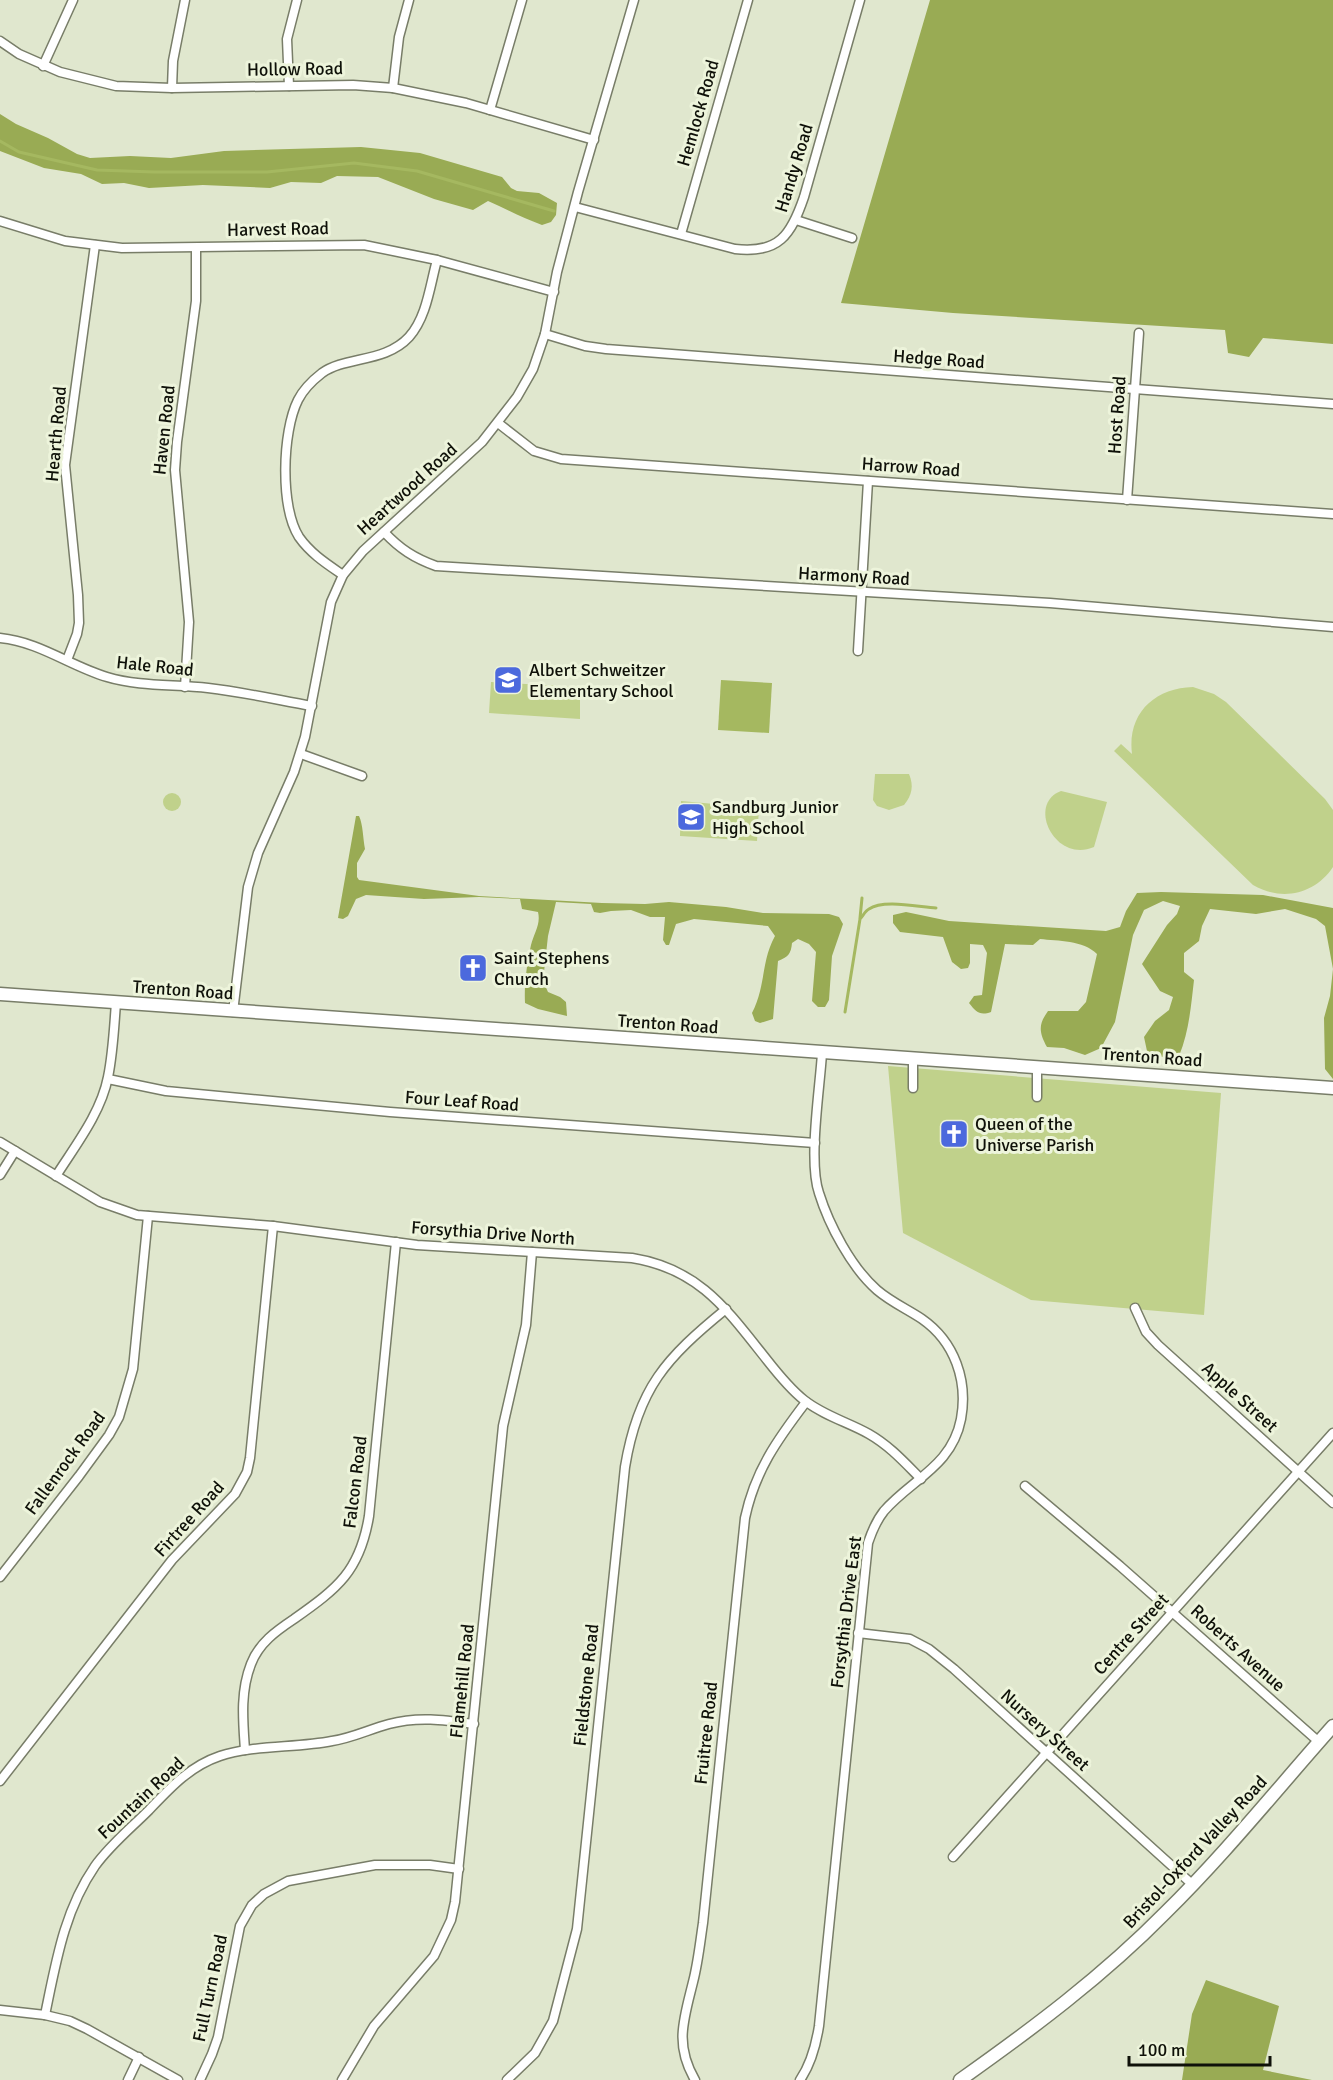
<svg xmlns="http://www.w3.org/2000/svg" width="1333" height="2080" viewBox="0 0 1333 2080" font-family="Signika,sans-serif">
<rect width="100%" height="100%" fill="#e0e7ce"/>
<g fill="#c0d18b">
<path d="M491,682L580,687V719L489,713Z"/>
<path d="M1193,687L1214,694L1226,702L1325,799L1333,810V867C1315,894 1282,902 1253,885L1114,751L1121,744L1132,754C1127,714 1154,688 1193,687Z"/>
<path d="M875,774H909C914,786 912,795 904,805L889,810L877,806L873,800Z"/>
<path d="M1061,791L1107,802L1094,847C1055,864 1026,804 1061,791Z"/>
<circle cx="172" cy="802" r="9"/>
<path d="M681,801L759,808L757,841L680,836Z"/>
<path d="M888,1066L1221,1093L1204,1315L1031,1300L903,1233Z"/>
</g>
<g fill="#99ab54">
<path d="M930,0H1333V344L1263,338L1249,357L1228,353L1225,330L953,313L841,303Z"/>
<path d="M0,114L16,124L48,138L77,154L90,158L130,156L171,158L224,151L361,147L420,153L502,177L511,188L517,191L539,193L557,203L556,215L551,222L542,225C523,218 506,209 488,201L473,210L434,199L378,177L337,176L321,183L291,182L270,188L203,185L149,188L124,183L102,184L81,174L44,168L0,151Z"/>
<path d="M356,816H359C363,824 363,839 365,849L357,863V877L359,880L479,896L602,903L645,904L669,902L726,907L763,913L829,914L839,917L843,924L832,956L829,1000L825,1007H818L812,1001L816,952L809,944L798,939L792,943C791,954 788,957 778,961L773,1019L760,1023L755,1021L752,1013C766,986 761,961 775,936L768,926L694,919L676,924L669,945H666L663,940L665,917H650L631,910L611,911L600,913L594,912L591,904L556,902L548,936L543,981L548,992L560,997L566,1002L567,1016L538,1009L525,1003C524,984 527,963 531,945C534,933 541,924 538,912L522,909L520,899L479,897L424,899L366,895L356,899L348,916L343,919L338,918Z"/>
<path d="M1161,892L1263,895L1333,908V1079L1325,1069L1324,1018L1330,996L1333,969L1325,926L1316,919L1285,909L1256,914L1210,909L1202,926L1199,941L1184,953V972L1194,980C1191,1006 1189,1032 1179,1056C1166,1058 1158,1058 1147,1051L1144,1037L1155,1021L1169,1010L1173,997L1160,991L1142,964L1167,925L1177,914L1180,906L1163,901L1144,910L1133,935L1115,1022L1101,1048L1085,1055L1064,1048L1047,1047C1039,1032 1038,1025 1048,1011H1078L1086,1002L1097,954C1083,940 1058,941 1040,939L1033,945L1005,944L991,1012C980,1016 976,1012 969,1003L974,996L982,995L987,953L983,945L970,944V963L968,968L961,969L952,962L943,937L900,932L893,923V915L906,912L949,921L1106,931L1120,927L1126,911L1137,893Z"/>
<path d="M1206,1980L1279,2006L1263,2070L1312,2080H1182L1192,2014Z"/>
</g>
<path fill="#a5b860" d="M721,680L772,683L769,733L718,730Z"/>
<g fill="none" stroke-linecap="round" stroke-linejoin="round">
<g stroke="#a5b860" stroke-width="3">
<path d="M0,141L19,152L97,170L154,172H267L354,163L417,171L554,211"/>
<path d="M860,918L862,898"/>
<path d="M845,1012L860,919C863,916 865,911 869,909C883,899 919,907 936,908"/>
</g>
<g stroke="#787d68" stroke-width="11">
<g id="minor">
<path d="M0,41L19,54L60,72L116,86L172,88L353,85L393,88L466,103L594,140"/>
<path d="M43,66L73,0"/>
<path d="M289,86L287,39L297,0"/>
<path d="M172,88L173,61L185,0"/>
<path d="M393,88L399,37L409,0"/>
<path d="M490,110L522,0"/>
<path d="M575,207L735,249C779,254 791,235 804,197L860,0"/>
<path d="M796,220L852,238"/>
<path d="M0,221L65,241L122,248L364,245L437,260L554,292"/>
<path d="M681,234L748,0"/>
<path d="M545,334L585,346L606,349L1333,404"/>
<path d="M498,423L534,451L561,459L1333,514"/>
<path d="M1127,500L1139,333"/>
<path d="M384,532C400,549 414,558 436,566L1050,603L1333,627"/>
<path d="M343,575C327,564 311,554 299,537C280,507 282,432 298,400C303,390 313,380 322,373C346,356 385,363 409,337C427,317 430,285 437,260"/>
<path d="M0,638C40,642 70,666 107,677C140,687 175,684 208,688C243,692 278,700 312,706"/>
<path d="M858,651L868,481"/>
<path d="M67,660L77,634L79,623L78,595L65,465L95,245"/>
<path d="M185,687L189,622L175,470L177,442L196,301V248"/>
<path d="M301,754L362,776"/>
<path d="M233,1012L248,887L258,853L294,772L305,737L331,602L343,575L363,551L482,442L517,397L533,369L545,334L557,272L578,192L634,0"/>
<path d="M108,1079L166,1091L390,1112L815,1143"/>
<path d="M913,1088V1059"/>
<path d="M1037,1097V1067"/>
<path d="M0,1142L100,1202L137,1215L273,1226L417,1245L632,1258C700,1269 727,1310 767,1360C778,1374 790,1389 804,1400C824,1416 848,1422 869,1434C890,1446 905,1463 921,1479"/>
<path d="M0,1175L15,1151"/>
<path d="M56,1176C75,1146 101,1113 108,1077C113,1053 114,1028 116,1003"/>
<path d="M1135,1308L1146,1332L1158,1345L1333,1503"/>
<path d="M1025,1486L1120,1566L1319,1742"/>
<path d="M0,1577L79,1476L109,1435L119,1417L133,1369L148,1216"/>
<path d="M858,1633L910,1639L929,1649L954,1669L1193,1885"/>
<path d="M245,1750C243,1721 240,1692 251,1664C259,1643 276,1631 294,1619C338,1588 360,1571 369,1516L396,1242"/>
<path d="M0,1781L172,1560L235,1494L247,1472L250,1458L273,1226"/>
<path d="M953,1857L1333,1433"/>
<path d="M0,2010L45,2015L70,2021L87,2029L178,2080"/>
<path d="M45,2015C56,1962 64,1911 95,1866C110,1845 131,1828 149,1810C170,1788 190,1766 220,1756C252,1745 297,1748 332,1741C352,1738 370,1729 389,1724C418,1716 445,1720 474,1724"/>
<path d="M128,2080L139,2057"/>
<path d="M200,2080L212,2054L218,2037L240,1926L252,1905L264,1894L288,1881L375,1865H430L459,1869"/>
<path d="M342,2080L374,2026L434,1956L451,1920L455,1902L503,1426L526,1325L532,1252"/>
<path d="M507,2080L535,2053L553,2021L577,1929L625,1467C638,1388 666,1358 726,1309"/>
<path d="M695,2080C674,2044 684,2019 693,1982C698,1963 700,1943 703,1923L745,1518C755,1471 777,1440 806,1402"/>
<path d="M800,2080C811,2064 816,2045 819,2026L868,1543C872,1531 876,1521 884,1511C912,1479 952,1466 961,1419C968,1381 955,1342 922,1319C907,1309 891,1302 877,1290C851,1267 829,1225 819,1193C808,1161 820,1088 822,1053"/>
</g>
</g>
<g stroke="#787d68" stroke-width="15">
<g id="secondary">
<path d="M0,994L1333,1088"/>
<path d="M960,2080C1032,2029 1103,1976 1165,1913C1225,1854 1277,1789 1333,1726"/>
</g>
</g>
<use href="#minor" stroke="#fff" stroke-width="8"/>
<use href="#secondary" stroke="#fff" stroke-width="12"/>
</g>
<defs>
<g id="school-square" transform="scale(1.5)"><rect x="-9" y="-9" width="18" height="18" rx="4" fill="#4c69dd" stroke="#edf4db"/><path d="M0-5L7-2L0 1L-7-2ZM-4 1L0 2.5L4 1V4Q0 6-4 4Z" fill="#fff"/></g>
<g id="church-square" transform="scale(1.5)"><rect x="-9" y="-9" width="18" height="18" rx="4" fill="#4c69dd" stroke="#edf4db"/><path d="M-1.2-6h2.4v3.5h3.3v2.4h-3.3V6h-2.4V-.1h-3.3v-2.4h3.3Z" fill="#fff"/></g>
</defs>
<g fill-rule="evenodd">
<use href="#school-square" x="508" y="680"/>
<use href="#school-square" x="691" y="817"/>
<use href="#church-square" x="473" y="968"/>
<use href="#church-square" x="954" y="1134"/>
</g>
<g text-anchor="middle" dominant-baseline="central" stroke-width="6" stroke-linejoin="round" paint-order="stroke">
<g font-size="18" fill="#0f1109" stroke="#edf4db">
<text transform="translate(295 69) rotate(-1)">Hollow Road</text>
<text transform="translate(698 113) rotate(-74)">Hemlock Road</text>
<text transform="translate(794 168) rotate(-73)">Handy Road</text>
<text transform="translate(278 229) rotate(-1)">Harvest Road</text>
<text transform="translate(939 359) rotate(4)">Hedge Road</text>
<text transform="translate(1117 415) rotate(-86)">Host Road</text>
<text transform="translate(164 430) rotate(-84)">Haven Road</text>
<text transform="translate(56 434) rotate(-85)">Hearth Road</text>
<text transform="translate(911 467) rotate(4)">Harrow Road</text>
<text transform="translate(407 489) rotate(-42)">Heartwood Road</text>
<text transform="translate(854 576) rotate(3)">Harmony Road</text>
<text transform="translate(155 666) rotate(6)">Hale Road</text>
<text transform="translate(183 990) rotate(4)">Trenton Road</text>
<text transform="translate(668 1024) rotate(4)">Trenton Road</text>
<text transform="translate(1152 1057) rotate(4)">Trenton Road</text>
<text transform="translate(462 1101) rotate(4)">Four Leaf Road</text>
<text transform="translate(493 1233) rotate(4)">Forsythia Drive North</text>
<text transform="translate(1240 1397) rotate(42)">Apple Street</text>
<text transform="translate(65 1463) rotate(-54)">Fallenrock Road</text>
<text transform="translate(355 1482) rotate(-83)">Falcon Road</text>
<text transform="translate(189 1519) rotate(-48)">Firtree Road</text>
<text transform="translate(846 1612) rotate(-83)">Forsythia Drive East</text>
<text transform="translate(1131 1634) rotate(-48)">Centre Street</text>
<text transform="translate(1238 1648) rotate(42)">Roberts Avenue</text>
<text transform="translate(462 1681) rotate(-84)">Flamehill Road</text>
<text transform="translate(586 1685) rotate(-84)">Fieldstone Road</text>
<text transform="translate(1045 1730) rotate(42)">Nursery Street</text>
<text transform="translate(706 1733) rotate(-84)">Fruitree Road</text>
<text transform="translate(141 1798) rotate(-43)">Fountain Road</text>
<text transform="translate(1195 1852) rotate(-47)">Bristol-Oxford Valley Road</text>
<text transform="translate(210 1988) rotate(-78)">Full Turn Road</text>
</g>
<g font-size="18" fill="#0f1109" stroke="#edf4db" text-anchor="start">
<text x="529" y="670">Albert Schweitzer<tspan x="529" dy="21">Elementary School</tspan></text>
<text x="712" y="807">Sandburg Junior<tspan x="712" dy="21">High School</tspan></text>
<text x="494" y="958">Saint Stephens<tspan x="494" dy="21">Church</tspan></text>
<text x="975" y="1124">Queen of the<tspan x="975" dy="21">Universe Parish</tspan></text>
</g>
</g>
<path d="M1129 2056v9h141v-9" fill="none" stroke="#0f1109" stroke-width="3"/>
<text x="1138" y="2056" font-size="18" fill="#0f1109" stroke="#edf4db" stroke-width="4.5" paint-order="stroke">100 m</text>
</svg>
